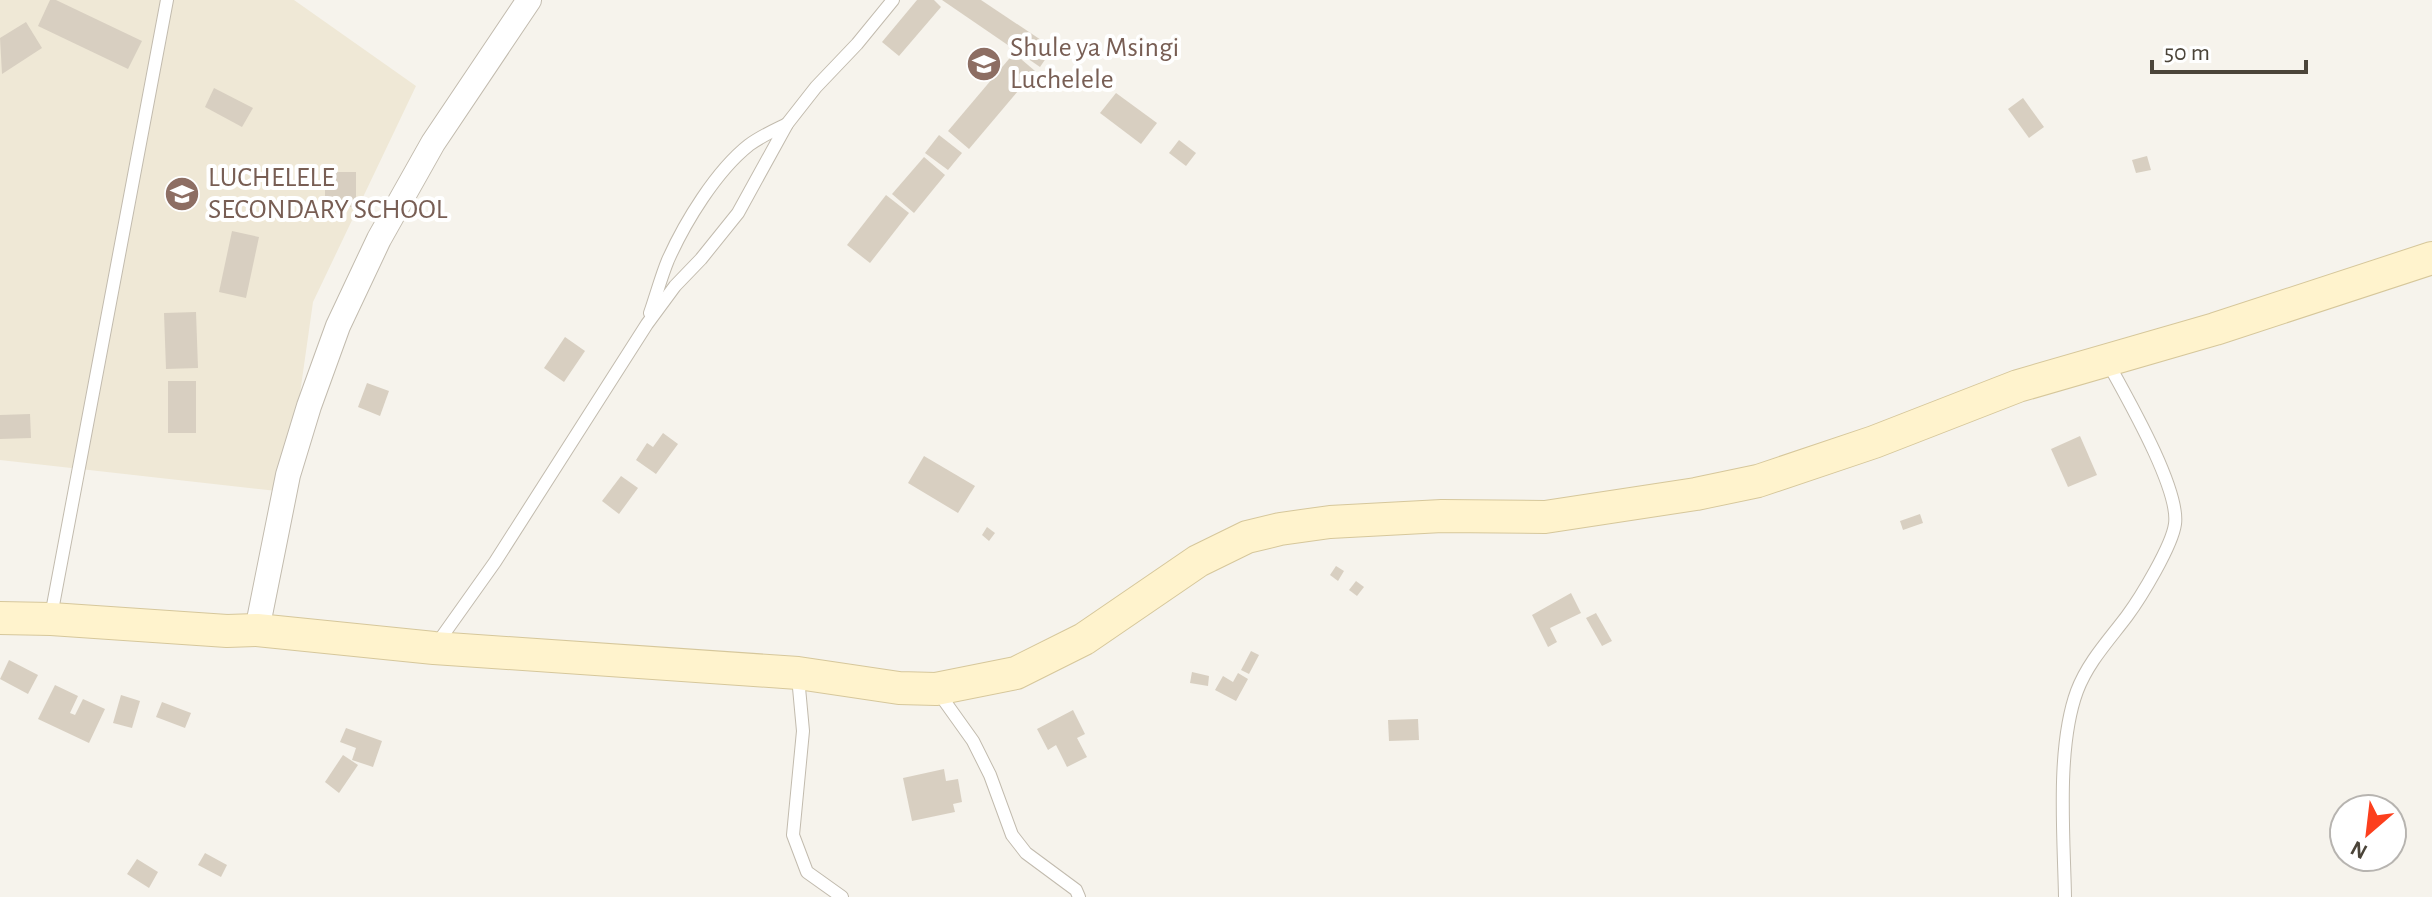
<svg xmlns="http://www.w3.org/2000/svg" width="2432" height="897" viewBox="0 0 2432 897" font-family="'Alegreya Sans',sans-serif">
<rect width="100%" height="100%" fill="#f6f3ec"/>
<path fill="#efe8d6" d="M0,0H294L416,86L313,302L286,492L0,460Z"/>
<g fill="#d8cfc1">
<path d="M50,0H56L142,41L128,69L38,26Z"/>
<path d="M917,0H934L941,7L899,56L882,42Z"/>
<path d="M942,0H981L1053,48L1040,67Z"/>
<path d="M26,22L42,48L2,74L0,38Z"/>
<path d="M1014,53L1035,71L969,149L948,131Z"/>
<path d="M214,88L253,108L242,127L205,107Z"/>
<path d="M1116,93L1157,123L1141,144L1100,113Z"/>
<path d="M2023,98L2044,127L2029,138L2008,109Z"/>
<path d="M939,135L962,153L948,170L925,153Z"/>
<path d="M1179,140L1196,153L1186,166L1169,153Z"/>
<path d="M2147,156L2151,170L2136,173L2132,160Z"/>
<path d="M924,157L945,175L914,213L892,194Z"/>
<rect x="325" y="172" width="31" height="35"/>
<path d="M886,195L909,213L870,263L847,245Z"/>
<path d="M232,231L259,237L246,298L219,292Z"/>
<path d="M196,312L198,368L166,369L164,313Z"/>
<path d="M565,337L585,351L564,382L544,368Z"/>
<rect x="168" y="381" width="28" height="52"/>
<path d="M367,383L389,391L380,416L358,407Z"/>
<path d="M30,414L31,438L0,439V415Z"/>
<path d="M663,433L678,444L656,474L636,460L647,443L653,447Z"/>
<path d="M2080,436L2097,475L2068,487L2051,449Z"/>
<path d="M924,456L975,486L958,513L908,483Z"/>
<path d="M621,476L638,488L619,514L602,501Z"/>
<path d="M1920,514L1923,523L1903,530L1900,521Z"/>
<path d="M987,527L995,533L989,541L982,535Z"/>
<path d="M1336,566L1344,571L1338,581L1330,575Z"/>
<path d="M1356,581L1364,587L1357,596L1349,590Z"/>
<path d="M1571,593L1581,613L1550,628L1557,642L1548,647L1532,615Z"/>
<path d="M1596,613L1612,641L1602,646L1586,618Z"/>
<path d="M1251,651L1259,655L1249,674L1241,670Z"/>
<path d="M9,660L38,675L28,694L0,679Z"/>
<path d="M1192,672L1209,676L1208,686L1190,683Z"/>
<path d="M1238,673L1248,679L1236,701L1215,690L1223,676L1233,682Z"/>
<path d="M55,685L78,696L70,713L75,715L83,699L105,709L89,743L38,719Z"/>
<path d="M121,695L140,701L132,728L113,723Z"/>
<path d="M162,702L191,713L185,728L156,717Z"/>
<path d="M1073,710L1085,734L1077,738L1087,757L1067,767L1056,745L1048,750L1037,729Z"/>
<path d="M1418,719L1419,740L1389,741L1388,720Z"/>
<path d="M346,728L382,741L373,767L352,760L356,748L340,742Z"/>
<path d="M343,755L358,765L339,793L325,782Z"/>
<path d="M944,769L946,781L958,779L962,802L953,804L955,812L912,821L903,778Z"/>
<path d="M205,853L227,865L221,877L198,865Z"/>
<path d="M137,859L158,872L149,888L127,874Z"/>
</g>
<g fill="none" stroke-linecap="round" stroke-linejoin="round">
<g stroke="#c2bbae" stroke-width="14">
<g id="lane">
<path d="M650,313C656,296 661,277 668,260C685,222 716,171 749,145C761,136 775,130 787,124"/>
<path d="M51,616L167,0"/>
<path d="M436,645L495,562L647,324L675,286L701,259L738,213L787,124L816,87L857,44L893,0"/>
<path d="M798,677L803,731L793,835L807,872L842,897"/>
<path d="M938,692L973,741L990,775L1012,835L1026,853L1076,890L1079,897"/>
<path d="M2065,897C2064,837 2056,748 2077,691C2088,662 2109,640 2127,616C2141,597 2172,546 2175,524C2180,489 2126,396 2108,363"/>
</g>
</g>
<g stroke="#c2bbae" stroke-width="26">
<path id="street" d="M257,630L288,475L309,406L338,326L379,239L433,143L529,0"/>
</g>
<g stroke="#d6c79b" stroke-width="34">
<path id="secondary" d="M0,618L51,619L227,631L257,630L434,648L798,673L899,688L936,689L1016,673L1084,639L1198,561L1247,537L1280,529L1330,522L1442,516L1545,517L1696,494L1758,481L1874,442L2018,386L2215,329L2432,258"/>
</g>
<use href="#lane" stroke="#fff" stroke-width="12"/>
<use href="#street" stroke="#fff" stroke-width="24"/>
<use href="#secondary" stroke="#fff3cd" stroke-width="32"/>
</g>
<defs>
<g id="school-disc" transform="scale(1.8)"><circle r="9.5" fill="#8d6e63" stroke="#fff"/><path d="M0-5L7-2L0 1L-7-2ZM-4 1L0 2.5L4 1V4Q0 6-4 4Z" fill="#fff"/></g>
</defs>
<g fill-rule="evenodd">
<use href="#school-disc" x="984" y="64"/>
<use href="#school-disc" x="182" y="194"/>
</g>
<g text-anchor="middle" dominant-baseline="central" stroke-width="8" stroke-linejoin="round" paint-order="stroke">
<g font-size="28" fill="#785e54" stroke="#fff" text-anchor="start">
<text x="1010" y="48">Shule ya Msingi<tspan x="1010" dy="32">Luchelele</tspan></text>
<text x="208" y="178">LUCHELELE<tspan x="208" dy="32">SECONDARY SCHOOL</tspan></text>
</g>
</g>
<g transform="translate(2368 833) rotate(208)"><circle r="38" fill="#ffffff" stroke="#b7b4b0" stroke-width="2"/>
<path d="M0-6L14 30L0 20L-14 30Z" fill="#fc3f1d"/>
<text y="-12" font-size="22" font-weight="bold" text-anchor="middle" fill="#4b4439">N</text>
</g>
<path d="M2152 60v12h154v-12" fill="none" stroke="#4b4439" stroke-width="4"/>
<text x="2164" y="60" font-size="24" fill="#4b4439" stroke="#ffffff" stroke-width="6" paint-order="stroke">50 m</text>
</svg>
